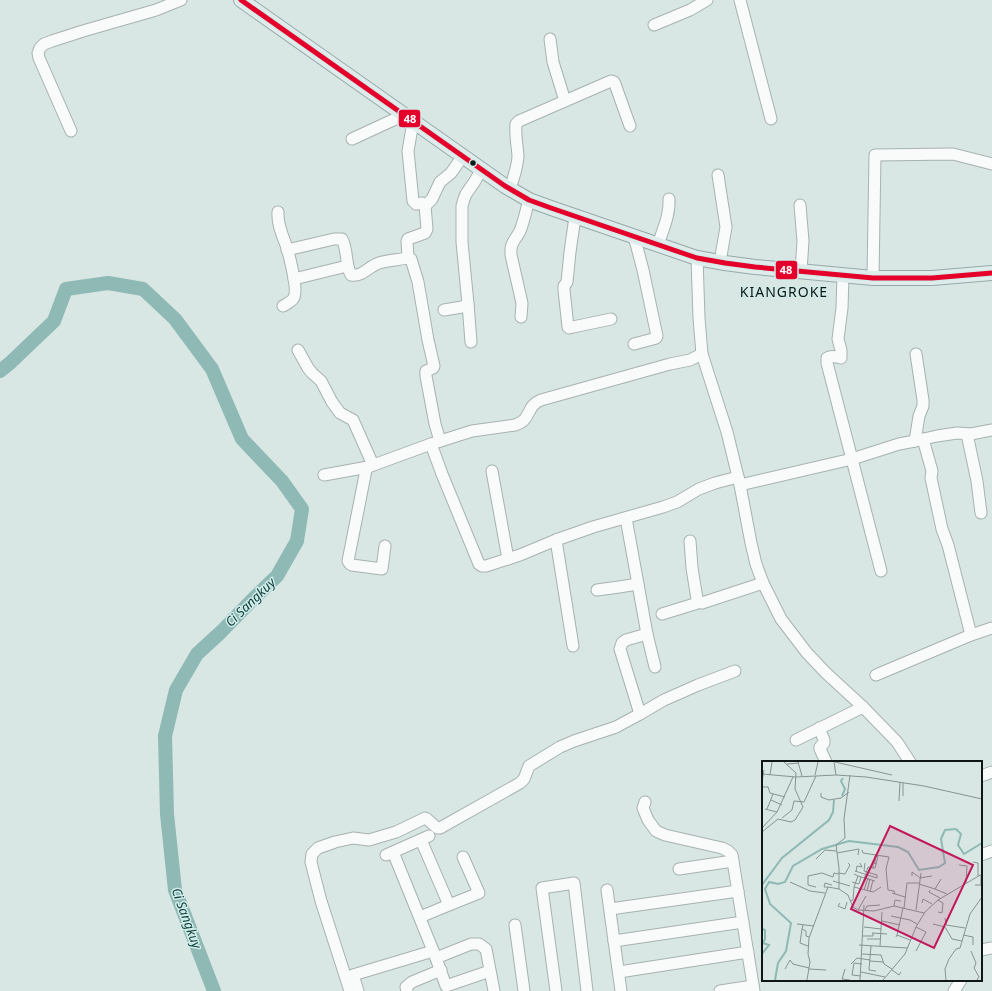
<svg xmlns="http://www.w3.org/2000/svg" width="992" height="991" viewBox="0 0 992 991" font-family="'Noto Sans',sans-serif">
<rect width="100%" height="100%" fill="#d8e6e4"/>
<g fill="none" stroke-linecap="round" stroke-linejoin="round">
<path stroke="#8fb9b5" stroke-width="14" d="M0,371L10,363L54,321L66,289L108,283L143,289L175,319L212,369L242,439L282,481L302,509L297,541L277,576L253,599L221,632L197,654L176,690L165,736L167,814L175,890L214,991"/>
<g stroke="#a7b2b0" stroke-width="13">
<g id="minor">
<path d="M740,0L771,119"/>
<path d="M654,25L690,10L707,0"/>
<path d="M550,39L553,62L565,101"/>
<path d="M71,131L39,58L38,53L40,48L44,44L52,41L83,31L156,10L181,0"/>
<path d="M352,139L404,115"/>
<path d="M718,175L726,227L720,262"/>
<path d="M510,189C513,178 518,167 518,155C517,145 515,134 516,124L519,121L611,81L614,82L615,84L630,126"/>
<path d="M800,205L803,241L801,271"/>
<path d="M425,206L432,199L440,182L451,173L463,156"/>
<path d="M278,212C277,226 284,238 288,251C290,260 299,292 293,299C291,302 286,304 283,306"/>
<path d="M575,217L570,252L567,282L564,286V290L568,327L569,328L573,327L611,319"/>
<path d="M658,245C663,229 670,215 669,199"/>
<path d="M287,250L334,239H342C348,250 345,264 351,275C363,277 369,266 379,263C388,260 398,260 408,258L411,259L418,282L428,340L434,366L433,368L426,371V376L435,424L440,441"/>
<path d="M408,258L407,241L408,239L425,233L427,229L425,206L422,203L416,204L413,201L408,151L413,122"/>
<path d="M697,258L699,318L702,354L727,432L740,485L751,543L756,564L763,583L781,619L807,653L826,673L863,707L897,742L910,762"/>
<path d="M843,275L842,308L838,339L841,350V358C836,357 831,355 827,358V363L881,571"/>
<path d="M873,278L875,155L953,154L992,164"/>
<path d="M294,279L347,266"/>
<path d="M468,304L471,342"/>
<path d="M444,310L462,307L468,304L462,242V206L464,199L466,194L475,181L481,170"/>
<path d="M521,317L522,303L511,255C510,242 515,241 520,231C524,221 526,210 529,200"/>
<path d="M634,344L653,339L656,338L657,336L643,270L634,236"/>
<path d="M298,350L308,368L312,373L321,381L332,402L340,413L353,420L373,465"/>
<path d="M967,434L977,481L981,513"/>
<path d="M923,439L932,471L931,478L942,529L948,545L971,635"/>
<path d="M915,441L919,416L923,406V400L916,354"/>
<path d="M431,444L442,474L479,564L482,566H486L520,555L556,540L593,527L663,507L677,502L699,489L715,483L738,477"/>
<path d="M368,467L366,470L348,561L350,564L352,565L382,569L385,546"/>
<path d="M492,471L508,559"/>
<path d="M324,475L368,467L431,444L472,431L515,425C518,424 521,423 524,420C531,412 529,405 541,400L670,364L690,360L702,354"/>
<path d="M740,485L852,459L899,444L915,441L937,436L957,433L971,434L992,430"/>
<path d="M626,518L647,634L655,667"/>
<path d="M556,540L573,646"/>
<path d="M690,541L692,568L697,599L699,602L702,603L763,583"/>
<path d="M597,590L619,587L638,584"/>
<path d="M662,614L701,602"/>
<path d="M876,675L971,635L992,628"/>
<path d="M640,714L664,700L698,685L735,671"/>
<path d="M819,728L824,740V743L820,747V749L826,762"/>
<path d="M796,740L863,707"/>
<path d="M981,776L992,772"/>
<path d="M645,802L643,808L648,820L656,831L665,835L722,848L728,851L732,855L754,991"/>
<path d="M393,852L429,836"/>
<path d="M386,855L393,852L436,958"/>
<path d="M981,855L992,851"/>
<path d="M679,869L733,861"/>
<path d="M607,890L621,991"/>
<path d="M449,905L479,893L463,857"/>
<path d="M610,909L738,891"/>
<path d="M420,917L449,905L421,840"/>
<path d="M515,925L524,991"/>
<path d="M614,941L743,922"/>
<path d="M981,950L992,948"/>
<path d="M490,971L446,986L436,958L471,944H479L486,949L494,991"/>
<path d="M619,972L748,952"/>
<path d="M350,991L321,901L311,862L312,854L318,848L335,842L353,838L369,840L396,832L425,818L427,819L437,828H440L520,783L524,779L529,766L560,747L574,741L616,727L640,714L620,649L622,643L626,640L647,634"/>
<path d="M358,991L353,975L433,951"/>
<path d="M407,991L406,987L412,982L441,970"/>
<path d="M556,991L542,888L574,883L587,991"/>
<path d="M720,991L753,986"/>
<path d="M954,991L961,980"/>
</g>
</g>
<g stroke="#94aba9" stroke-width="16">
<path id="major" d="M241,0L505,186L529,200L551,208L697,258L725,263L755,267L873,278H932L992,273"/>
</g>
<use href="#minor" stroke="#f9fbfb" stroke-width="11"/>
<use href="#major" stroke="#e0ebeb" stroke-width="14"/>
<g stroke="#d2ece9" stroke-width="8">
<path id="bus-1" d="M241,0L505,186L529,200L551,208L697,258L725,263L755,267L873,278H932L992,273"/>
</g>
<use href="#bus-1" stroke="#e4002b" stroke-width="5"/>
</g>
<circle fill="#0e1716" stroke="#d2ece9" stroke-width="1.5" cx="473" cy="163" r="3.5"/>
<g text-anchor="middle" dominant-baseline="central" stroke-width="3" stroke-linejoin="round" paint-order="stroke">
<g font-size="13" font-style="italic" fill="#0d403d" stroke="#d2ece9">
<text transform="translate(250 602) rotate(-44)">Ci Sangkuy</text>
<text transform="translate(187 918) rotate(70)">Ci Sangkuy</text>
</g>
<g font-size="14" letter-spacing="1" fill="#0e1716" stroke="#d2ece9">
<text x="784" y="291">KIANGROKE</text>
</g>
</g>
<g transform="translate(762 761)">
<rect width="220" height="220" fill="#d8e6e4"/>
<path fill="none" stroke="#8fb9b5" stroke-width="2" d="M80,35L83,28L79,20L81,17M0,124L20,97L67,59L71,51L72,39M0,168L3,169V178L1,182L7,184L0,193M13,219L16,202L24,190L29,162L8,143L3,128L7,121L16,123L23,121L31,105L60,88L87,80L136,86L146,91L157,109L177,106L183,102L179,78L183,69L194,68L199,73L196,84L202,93L220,82"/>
<path fill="none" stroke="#879392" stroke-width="1" d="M36,1L40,15M72,1L74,14M73,1L130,14M25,3L37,2M0,13L34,16L74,14L104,16L162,25L220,38M8,14L10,1M53,14L56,1M0,21L2,9M141,22V35M0,26H6L8,32L23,36M59,32V36L67,39L79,37L87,31M9,39L20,44M137,40L138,21M3,48L15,51M5,48L11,33M20,57L30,49L32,40L42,41L54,15M0,67L15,51L31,16M0,71L16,58L29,61L33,59L41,46L33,28L34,12L22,1M100,89L101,92L127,96L124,108L126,129L132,130L133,133M75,92L97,88L96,94M54,98L63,89L74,90M211,101L216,102V115M113,103V95H116L114,103M197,104L205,105L204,122M93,110L115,117V114L102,110L103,102M94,111L95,105L100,106L98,102M60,112L71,116L72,112L76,113M76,112L83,113L88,104L86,102M92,113L96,115L92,126M96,115L113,120M150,115V111L157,116M157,117L170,115M71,120L88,125M28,121L48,130L63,132M90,121L97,123L99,116M157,123L173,128L179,118M213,124H219V114M54,126L46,124V115L60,112M66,126H62L63,122L70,124M77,128V107L74,84L83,77L82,58L88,14M99,128L106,106L111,107H113L114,103L111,102V107M173,128L185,133M102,129L106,117M168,129L167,131L178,137M105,130L108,118M108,131L111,119M130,132L143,136M176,139L181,142L180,152L176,151M88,140L91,139L92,126L111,131L119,126M78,142L76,145L83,148L85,141M160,142L161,138L170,143M132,145L133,139L139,140M142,147L145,122H157M96,149L104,135M103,149L105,145L118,144M154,149L159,112M129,155L148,159L155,163M183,157L184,164L203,167M120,160L138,164M35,163L52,165M171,163L183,166L190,178L200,180M41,164L40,168L44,170V175L47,176M102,166L119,168M154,166L164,171L154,190M40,168L38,182L46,185M110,172L125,173M135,174L141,147M201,174L211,176V184M100,175H111V172M134,176L135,174L148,179M105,178H119M97,184L145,187M109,185L107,209L114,210M118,185L120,151M209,190L214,202L212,207L217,216L215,219M100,193L119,194L122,203L130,208M108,200L121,201M89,203L95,197L108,199M23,208L28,199L31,203L47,207M47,208L64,209M83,208L80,218L88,219M130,209L137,214L139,211M99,211L123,216M99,215L90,214L92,202L100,203M45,219L48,201L46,193L47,177L66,126L77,128L86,134L91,146L96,149L112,150L132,145L162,152M98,219L102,144M121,219L143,193L154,166L163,151L176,139L220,113M184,219L183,208L187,198L194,188L198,187L208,153L220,136"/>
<path fill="#c2185b" fill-opacity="0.15" stroke="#c2185b" stroke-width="2" d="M128,65L211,104L172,187L89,148Z"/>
<rect width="220" height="220" fill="none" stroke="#0e1716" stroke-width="2"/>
</g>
<g stroke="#d2ece9" stroke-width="1.5">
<rect x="398" y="109" width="23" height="19" rx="4" fill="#e4002b"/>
<rect x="775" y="260" width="23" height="20" rx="4" fill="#e4002b"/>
</g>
<g font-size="11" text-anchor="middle" font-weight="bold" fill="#fff">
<text x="410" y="123">48</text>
<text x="786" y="274">48</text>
</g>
</svg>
